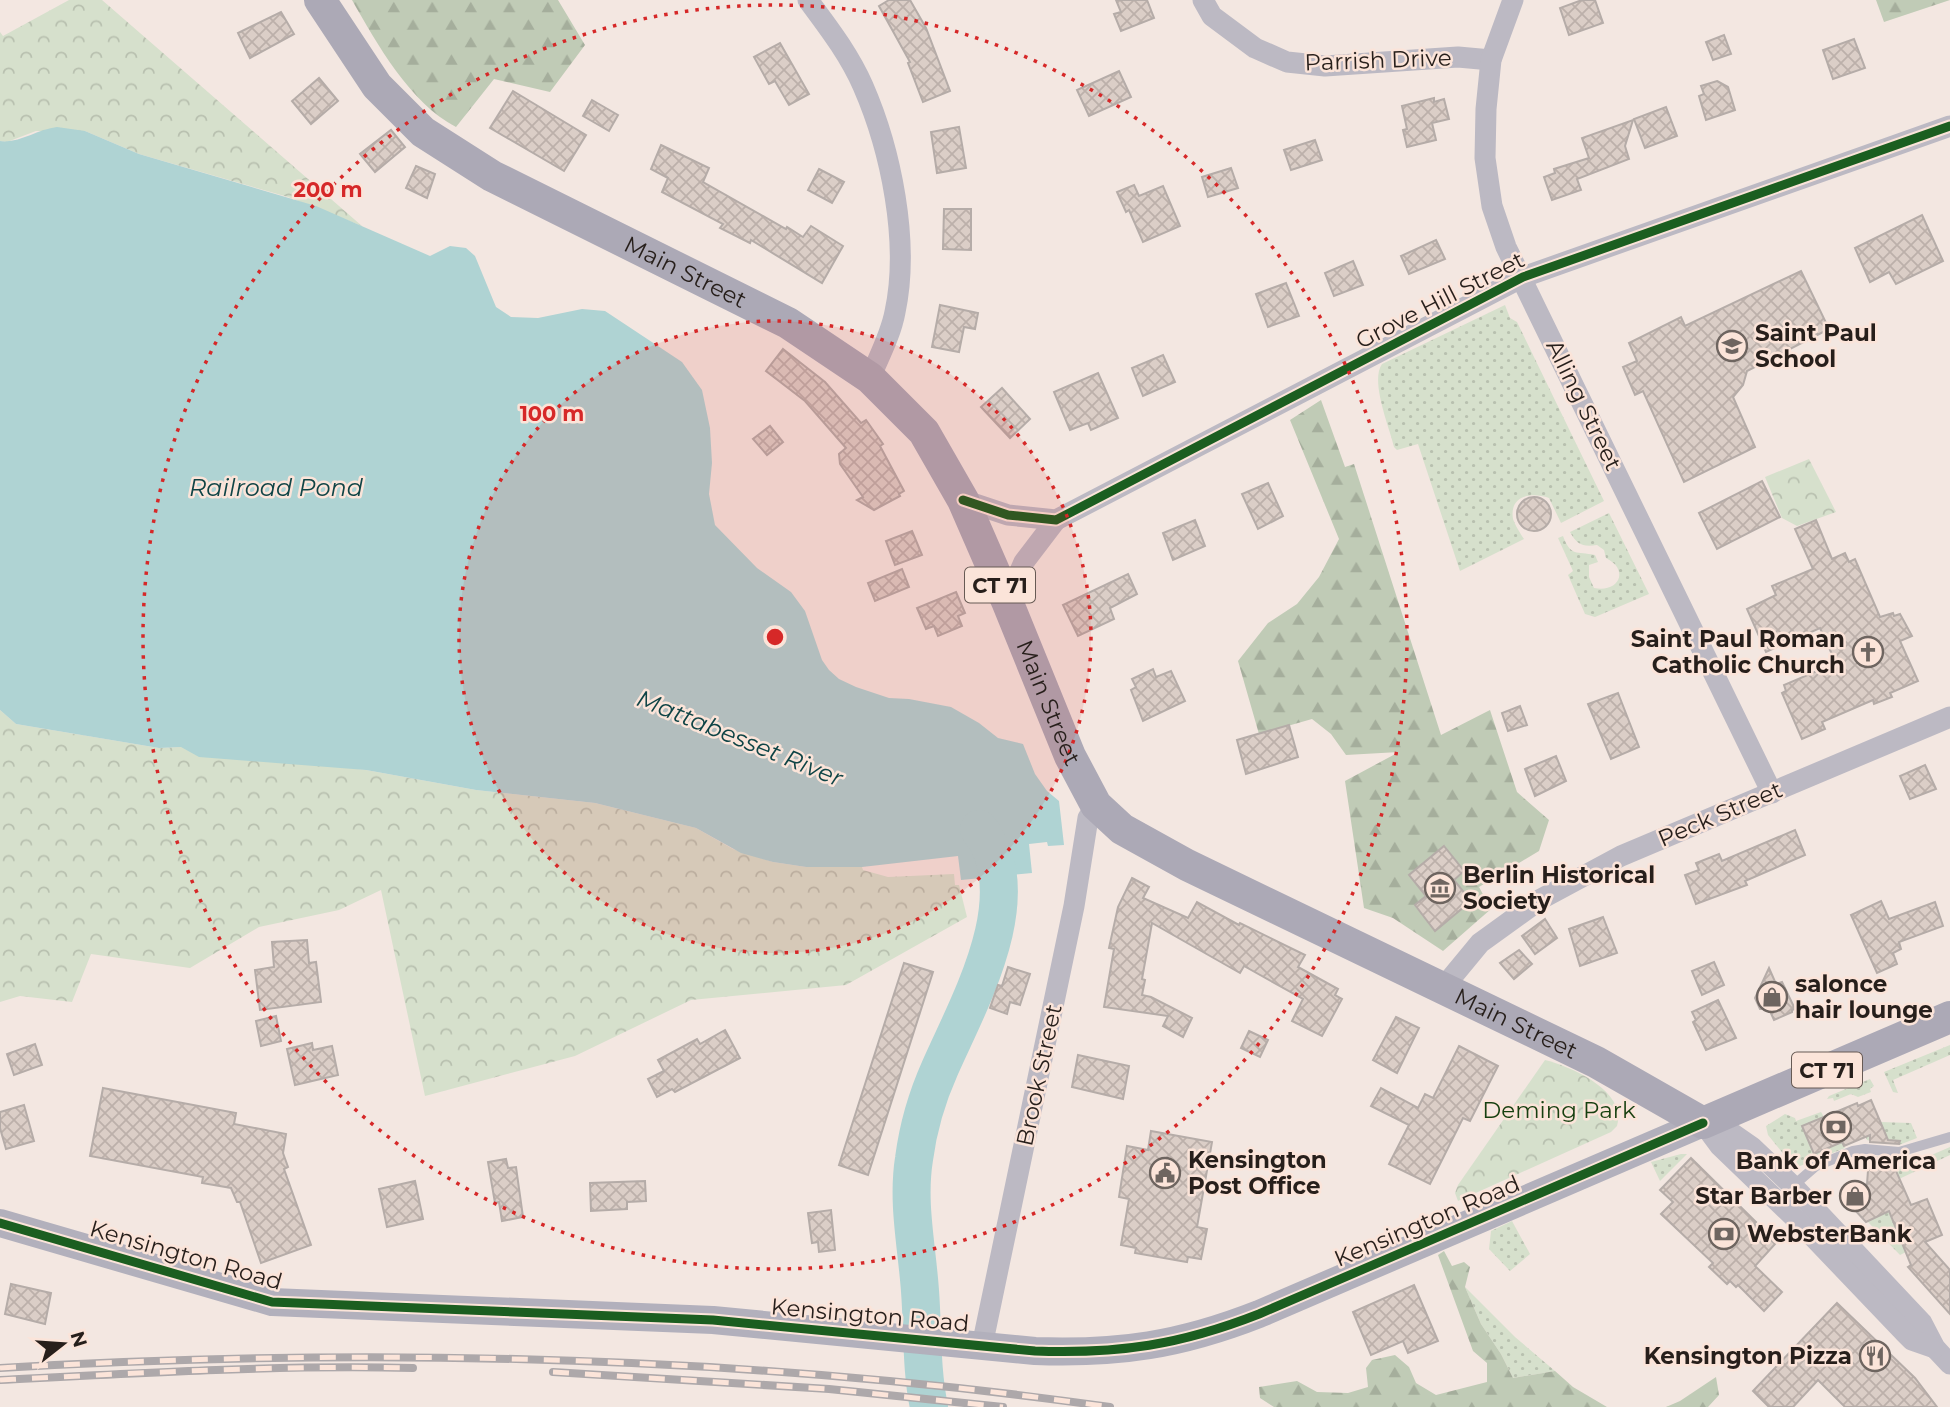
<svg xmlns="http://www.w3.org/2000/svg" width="1950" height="1407" viewBox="0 0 1950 1407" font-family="Montserrat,sans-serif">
<defs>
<pattern id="grass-dots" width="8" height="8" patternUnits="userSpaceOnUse" patternTransform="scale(1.75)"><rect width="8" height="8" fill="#d6e0cc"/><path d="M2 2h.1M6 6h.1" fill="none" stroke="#b8c0af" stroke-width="1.8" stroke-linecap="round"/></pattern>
<pattern id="forest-firs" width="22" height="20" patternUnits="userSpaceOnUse" patternTransform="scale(1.75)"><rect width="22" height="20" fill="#c0cbb6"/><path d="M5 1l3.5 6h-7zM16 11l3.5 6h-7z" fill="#a5ae9c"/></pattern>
<pattern id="park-crowns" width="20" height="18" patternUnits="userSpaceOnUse" patternTransform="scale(1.75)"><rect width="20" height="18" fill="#d6e0cc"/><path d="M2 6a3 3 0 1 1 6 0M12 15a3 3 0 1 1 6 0" fill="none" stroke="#b8c0af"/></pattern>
<pattern id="building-cross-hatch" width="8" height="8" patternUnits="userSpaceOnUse" patternTransform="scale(1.75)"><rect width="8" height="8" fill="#dbcec7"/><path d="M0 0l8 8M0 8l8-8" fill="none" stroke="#bcb0aa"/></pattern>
</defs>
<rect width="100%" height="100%" fill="#f3e7e1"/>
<g fill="url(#grass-dots)">
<path d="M1505,305L1510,318L1517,322L1604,501L1561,523L1549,498C1532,492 1509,495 1513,519C1515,525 1520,533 1524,539L1460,571L1418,444L1397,450L1394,447C1389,426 1370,381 1382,364Z"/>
<path d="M1609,513L1649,594L1595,617L1585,614L1568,575L1573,571L1558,538L1563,536C1571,557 1576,551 1595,555L1598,562L1589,565V577L1594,588C1619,593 1630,570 1606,558L1604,550L1597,545C1583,547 1577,545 1570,532Z"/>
<path d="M1950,1045V1055L1893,1080L1898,1093L1893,1092L1884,1072Z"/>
<path d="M1870,1079L1874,1086L1870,1089L1871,1092L1858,1097L1851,1094L1834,1101L1833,1098L1827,1099L1829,1096Z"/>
<path d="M1821,1112L1824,1117L1803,1126L1814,1153L1842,1142L1845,1148L1795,1168L1768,1135L1766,1126L1785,1114L1795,1118L1796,1121Z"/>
<path d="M1880,1122L1911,1123L1917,1138L1899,1145V1141L1872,1138L1870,1141L1867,1140L1863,1132Z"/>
<path d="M1950,1147V1155L1899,1179L1871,1182L1864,1164L1869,1158V1163L1904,1167Z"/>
<path d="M1681,1154H1687L1660,1181L1651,1162Z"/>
<path d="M1888,1211L1905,1250L1908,1251L1900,1255L1867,1221Z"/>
<path d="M1512,1221L1530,1254L1510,1271L1489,1249L1491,1231Z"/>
<path d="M1465,1287L1515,1337L1555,1371L1513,1378L1501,1354L1481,1324Z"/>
</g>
<g fill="url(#forest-firs)" fill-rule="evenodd">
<path d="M352,0H558L585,45L550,92L494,79L456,127C410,103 377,44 352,0Z"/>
<path d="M1876,0H1950L1884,22Z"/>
<path d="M1321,400L1345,467L1354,464L1441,735L1490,710L1517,792L1549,820L1539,851L1479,887L1491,909L1443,951L1393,918L1364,908L1345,781L1399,752L1346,755L1331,734L1312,719L1259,734L1238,661L1268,623L1297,604L1319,577L1339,539L1290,420ZM1444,846L1464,871L1454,880L1435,930L1415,906L1426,896L1409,875Z"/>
<path d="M1444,1251L1452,1266L1464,1262L1470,1267L1465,1287L1481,1324L1501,1354L1513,1378L1555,1371L1573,1387L1607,1407H1274L1260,1398L1259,1387L1297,1381L1317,1392L1348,1393L1368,1387L1366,1368L1372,1360L1395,1355L1409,1367L1416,1383L1436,1395L1487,1382V1363L1473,1351L1438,1255Z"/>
<path d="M1716,1377L1719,1395L1708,1407H1666L1680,1401Z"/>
</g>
<g fill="url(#park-crowns)">
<path d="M69,0H102L362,226L288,197L139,154L85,131H36L7,142L0,141V32L3,36Z"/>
<path d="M1809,459L1836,512L1797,526L1782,518L1765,477Z"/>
<path d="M0,710L16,724L159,748L181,747L366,770L476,790L595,803L696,828L733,849L773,862L806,867H862L863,870L888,877L954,874L955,885H959L967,917L846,985L691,1000L575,1056L425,1096L381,890L339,910L259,927L190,968L91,954L72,1002L20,996L0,1002Z"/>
<path d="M1545,1060C1572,1067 1627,1091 1617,1126L1611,1132L1458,1201L1455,1193L1458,1185Z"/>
</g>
<path fill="#afd3d3" d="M57,127L85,131L139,154L316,206L430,256L450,246L466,248L475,256L496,307L511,317L538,318L582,309L605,311L682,362L702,390L710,428L712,463L709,494L715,525L757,568L791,592L805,611L822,660L829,670L839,679L856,687L889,698L909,699L951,707L979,723L998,738L1023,744L1035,774L1047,791L1059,801L1064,845L1048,846L1047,842L1029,844L1032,873L961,880L958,856L862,867H806L773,862L741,853L696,828L595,803L476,790L366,770L199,757L181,747L159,748L16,724L0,710V141C18,144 38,129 57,127Z"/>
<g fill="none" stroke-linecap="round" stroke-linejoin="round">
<path stroke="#afd3d3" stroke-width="38" d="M929,1407C921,1369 923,1330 920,1291C917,1247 907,1203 914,1159C918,1128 927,1097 940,1068C968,1004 1031,895 979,829"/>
</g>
<g fill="url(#building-cross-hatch)" stroke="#b5aca8" stroke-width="2">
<path d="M889,0H910L926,28L950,91L923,102L908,63L910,62L879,6Z"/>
<path d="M1116,0H1147L1154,18L1121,31L1114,14L1121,12Z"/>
<path d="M1582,0H1595L1603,23L1569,35L1560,8Z"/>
<path d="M281,12L294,34L250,58L238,33Z"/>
<path d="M1724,35L1731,54L1713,60L1706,42Z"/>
<path d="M1854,39L1865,68L1833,79L1823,50Z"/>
<path d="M780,43L809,94L789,105L775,81L769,84L754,57Z"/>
<path d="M1119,71L1131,97L1089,116L1077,90Z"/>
<path d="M319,78L338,101L311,124L292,101Z"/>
<path d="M1717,81L1728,87L1735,110L1706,120L1699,96L1704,94L1701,86Z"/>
<path d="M513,91L586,135L564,171L490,128Z"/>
<path d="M1434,98V102L1444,99L1449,119L1432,123L1436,140L1407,147L1403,130L1407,129L1402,106Z"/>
<path d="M592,100L618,115L609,131L583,116Z"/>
<path d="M1666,107L1677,136L1645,148L1634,119Z"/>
<path d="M1633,120L1625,146L1629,159L1577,179L1581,190L1552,200L1544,177L1555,173L1554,169L1589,158L1582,138Z"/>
<path d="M959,127L966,168L937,173L931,132Z"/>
<path d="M391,130L405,147L375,172L360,154Z"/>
<path d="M1315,140L1322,160L1291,170L1284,150Z"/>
<path d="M661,145L709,168L703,182L786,229L787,227L803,237L811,226L843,246L822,283L751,240L750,243L720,228L723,224L662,192L668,178L651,169Z"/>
<path d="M416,166L435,174L427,198L406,188Z"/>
<path d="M1231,168L1238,188L1208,197L1202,177Z"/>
<path d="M819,169L844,182L832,203L808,190Z"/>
<path d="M1134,185L1139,196L1163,186L1180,226L1143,242L1129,210L1126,212L1117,192Z"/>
<path d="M944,209H971V250L943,249Z"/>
<path d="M1922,215L1943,261L1896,284L1889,272L1870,282L1855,248Z"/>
<path d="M1436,240L1445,259L1409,274L1401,256Z"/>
<path d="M1353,261L1363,285L1334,296L1325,273Z"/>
<path d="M1801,271L1829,329L1747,371L1743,385L1733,397L1755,447L1684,482L1643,391L1635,395L1623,367L1637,361L1629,343L1681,317L1685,326Z"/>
<path d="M1286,283L1299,316L1268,327L1256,294Z"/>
<path d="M940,305L978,313L975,329L964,327L959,352L932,347Z"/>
<path d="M783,349L825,382L861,423L866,420L883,444L880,446L904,491L899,494L900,496L874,510L857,500L863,497L840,464L839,454L846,448L805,401L766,371Z"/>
<path d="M1163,355L1175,382L1143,396L1132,368Z"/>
<path d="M1098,373L1118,418L1091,430L1088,423L1070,430L1054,392Z"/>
<path d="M1002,388L1030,419L1010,438L981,407Z"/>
<path d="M770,426L783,442L767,455L753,439Z"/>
<path d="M1762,481L1780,517L1717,549L1699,513Z"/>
<path d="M1268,483L1283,516L1258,529L1242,494Z"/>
<circle cx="1534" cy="514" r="17"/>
<path d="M1195,520L1205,546L1173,560L1163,533Z"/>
<path d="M1816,520L1832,559L1845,553L1849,562L1855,559L1880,617L1893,613L1894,616L1900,614L1912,636L1900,641L1918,681L1890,693L1892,697L1874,704L1873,700L1822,722L1825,729L1802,739L1782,693L1786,691L1784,685L1836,663L1820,628L1766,652L1747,609L1776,595L1772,586L1813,569L1795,529Z"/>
<path d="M912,531L922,555L895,565L886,541Z"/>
<path d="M902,569L909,587L875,601L868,583Z"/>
<path d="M1128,574L1137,594L1110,608L1114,619L1078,636L1063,605Z"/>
<path d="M956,592L965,613L958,616L962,626L938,636L934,626L926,629L917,608Z"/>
<path d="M1153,669L1156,677L1171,671L1185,701L1143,721L1131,690L1136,687L1132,679Z"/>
<path d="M1618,693L1639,747L1611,759L1588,704Z"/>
<path d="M1520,706L1527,725L1508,731L1502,713Z"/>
<path d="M1289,725L1298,757L1246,774L1237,740Z"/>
<path d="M1556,756L1566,781L1535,796L1525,769Z"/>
<path d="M1925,765L1936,789L1910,799L1900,776Z"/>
<path d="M1795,830L1805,855L1745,881L1747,885L1696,904L1685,875L1699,870L1696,863L1719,854L1722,861Z"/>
<path d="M1444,846L1464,871L1454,880L1471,901L1435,931L1415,905L1426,896L1409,875Z"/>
<path d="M1132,878L1149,887L1143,898L1188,918L1197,902L1239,925L1240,923L1305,955L1298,967L1338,989L1335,995L1342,999L1322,1036L1292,1021L1303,999L1244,966L1240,973L1152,923L1142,979L1145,980L1142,995L1151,997L1192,1018L1183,1037L1163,1026L1168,1016L1104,1007L1114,949L1109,948L1118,907Z"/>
<path d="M1881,901L1889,919L1935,902L1943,926L1899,942L1901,949L1893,953L1897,964L1877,973L1851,915Z"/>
<path d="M1603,917L1617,953L1580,966L1569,929Z"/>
<path d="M1545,919L1557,938L1535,954L1522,936Z"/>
<path d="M307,940L309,963L316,962L321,1002L260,1010L255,970L274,967L272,942Z"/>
<path d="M1519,950L1532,964L1514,979L1500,963Z"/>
<path d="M1714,962L1724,985L1702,995L1692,971Z"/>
<path d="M904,963L933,972L868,1175L839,1165Z"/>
<path d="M1008,967L1030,974L1020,1005L1010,1002L1007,1014L990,1008L998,985L1002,986Z"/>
<path d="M1769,968L1776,984L1782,982L1795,1009L1792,1010V1012L1774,1020L1769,1009H1760L1755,998Z"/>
<path d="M1718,1000L1736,1038L1706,1050L1693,1022L1696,1020L1692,1012Z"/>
<path d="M276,1016L281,1041L261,1046L256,1021Z"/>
<path d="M1396,1017L1419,1028L1397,1073L1373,1060Z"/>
<path d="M725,1030L740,1058L675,1092L672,1089L657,1097L648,1079L664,1071L658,1060L697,1039L700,1044Z"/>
<path d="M1249,1031L1268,1040L1260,1057L1241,1048Z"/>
<path d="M312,1043L313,1050L332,1046L338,1075L295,1085L287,1049Z"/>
<path d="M35,1044L42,1065L14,1075L7,1054Z"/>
<path d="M1459,1046L1498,1066L1470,1121L1463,1118L1430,1184L1389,1164L1409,1125L1371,1106L1381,1088L1418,1108L1425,1094L1433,1098Z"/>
<path d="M1078,1055L1129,1066L1123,1099L1072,1087Z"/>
<path d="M103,1088L236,1113L234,1124L286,1134L283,1153L288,1167L284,1169L311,1245L261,1263L240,1202H237L231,1188L202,1183L203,1177L90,1156Z"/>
<path d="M1871,1100L1888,1140L1900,1141L1899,1144L1870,1142V1135L1844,1146L1842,1142L1814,1154L1802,1126L1857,1103L1858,1106Z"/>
<path d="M24,1105L34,1141L6,1149L0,1128V1112Z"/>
<path d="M1151,1131L1212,1142L1197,1227L1207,1229L1201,1259L1188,1257L1187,1262L1135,1253L1136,1248L1121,1245L1129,1199L1119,1197L1127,1146L1148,1150Z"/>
<path d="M1869,1157L1898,1160L1896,1171L1911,1205L1927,1199L1942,1235L1925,1242L1950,1270V1314L1908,1267L1911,1265L1889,1211L1866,1222L1841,1195L1867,1184Z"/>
<path d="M1691,1158L1756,1222L1754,1224L1775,1244L1755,1266L1782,1292L1764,1311L1738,1285L1736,1287L1730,1281L1727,1284L1709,1267L1713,1263L1661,1214L1673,1202L1660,1190Z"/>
<path d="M506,1159L508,1168L516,1167L523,1217L502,1221L499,1202L495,1203L488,1162Z"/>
<path d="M415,1181L423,1219L387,1227L379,1189Z"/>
<path d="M645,1181L646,1201L627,1202V1209L591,1211L590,1183Z"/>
<path d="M831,1210L835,1250L819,1252L818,1242L812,1243L808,1213Z"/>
<path d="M11,1284L51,1293L45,1324L5,1314Z"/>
<path d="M1414,1285L1438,1341L1408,1353L1403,1341L1371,1355L1353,1312Z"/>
<path d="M1837,1303L1915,1378L1937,1407H1845L1818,1380L1793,1407H1769L1753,1391Z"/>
</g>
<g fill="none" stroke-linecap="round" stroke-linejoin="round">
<path stroke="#bcb9c3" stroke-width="10" d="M1793,1186L1816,1166L1853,1151L1865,1149L1899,1152L1950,1137"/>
<g stroke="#bcb9c3" stroke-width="21">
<path d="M808,0C828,27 849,54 863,86C891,150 910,242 895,312C891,334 879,357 870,378"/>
<path d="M1203,0L1212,16L1255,48L1287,62L1325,66L1458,57L1491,60"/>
<path d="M1513,0L1491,60L1486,109L1485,158L1492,206L1506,247L1772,793"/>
<path d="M963,500L1008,515L1056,520L1523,277L1950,126"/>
<path d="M1007,601L1024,562L1056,520"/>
<path d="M1442,989L1480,943L1541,899L1621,856L1950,717"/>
<path d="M1703,1123L1729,1131L1752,1147L1793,1186L1922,1323L1935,1348L1950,1364"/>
<path d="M1703,1123L1720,1146L1797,1220L1904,1332L1912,1340L1935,1348"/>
<path d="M982,1346L1074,906L1088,818L1096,805"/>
</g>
<path stroke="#b2b0bc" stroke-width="28" d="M0,1223L272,1302L713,1320L1035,1351C1119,1354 1180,1345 1259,1314L1703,1123"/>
<path stroke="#aca9b6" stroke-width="32" id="s1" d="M320,0L377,86L423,132L492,176L788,323L870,378L924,432L963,500L1007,601L1070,756L1096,805L1122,829L1187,865L1596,1062L1703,1123L1950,1017"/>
<g stroke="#ada8aa" stroke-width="8">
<g id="rail">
<path d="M0,1368C370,1347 743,1355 1110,1407"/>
<path d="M553,1372L829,1389L1003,1407"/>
<path d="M0,1380C138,1373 276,1365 413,1368"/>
</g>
</g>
<use href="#rail" stroke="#fbe4d9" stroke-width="5" stroke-dasharray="16" stroke-linecap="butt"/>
<g stroke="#fbe4d9" stroke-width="13">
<g id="cycleway">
<path d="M963,500L1008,515L1056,520L1523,277L1950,126"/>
<path d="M0,1223L272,1302L713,1320L1035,1351C1119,1354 1180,1345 1259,1314L1703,1123"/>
</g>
</g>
<use href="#cycleway" stroke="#1b5e20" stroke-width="9"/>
</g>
<circle cx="775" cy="637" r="316" fill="#d62828" fill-opacity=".12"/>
<g fill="none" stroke="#d62828" stroke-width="3.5" stroke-dasharray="3.5 7">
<circle cx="775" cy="637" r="316"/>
<circle cx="775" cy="637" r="632"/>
</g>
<defs>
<g id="school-ring" transform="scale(1.575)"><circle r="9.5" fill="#fbe4d9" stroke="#6e6560" stroke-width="1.5"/><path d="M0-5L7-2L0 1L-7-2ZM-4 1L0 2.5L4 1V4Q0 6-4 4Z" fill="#6e6560"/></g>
<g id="church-ring" transform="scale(1.575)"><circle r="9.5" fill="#fbe4d9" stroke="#6e6560" stroke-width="1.5"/><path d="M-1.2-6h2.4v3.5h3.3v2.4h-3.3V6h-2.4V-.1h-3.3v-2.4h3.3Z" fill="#6e6560"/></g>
<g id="museum-ring" transform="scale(1.575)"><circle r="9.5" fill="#fbe4d9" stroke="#6e6560" stroke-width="1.5"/><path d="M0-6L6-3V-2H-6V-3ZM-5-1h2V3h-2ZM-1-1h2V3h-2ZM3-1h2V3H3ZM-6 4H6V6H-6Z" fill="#6e6560"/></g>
<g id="shop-ring" transform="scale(1.575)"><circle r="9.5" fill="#fbe4d9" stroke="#6e6560" stroke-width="1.5"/><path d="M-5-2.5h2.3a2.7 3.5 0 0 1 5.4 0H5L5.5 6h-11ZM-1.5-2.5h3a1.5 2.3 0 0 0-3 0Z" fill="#6e6560"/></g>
<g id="bank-ring" transform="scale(1.575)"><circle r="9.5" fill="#fbe4d9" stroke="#6e6560" stroke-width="1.5"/><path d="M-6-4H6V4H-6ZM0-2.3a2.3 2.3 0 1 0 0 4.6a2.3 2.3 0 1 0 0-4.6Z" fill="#6e6560"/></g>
<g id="civic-ring" transform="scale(1.575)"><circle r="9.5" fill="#fbe4d9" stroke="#6e6560" stroke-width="1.5"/><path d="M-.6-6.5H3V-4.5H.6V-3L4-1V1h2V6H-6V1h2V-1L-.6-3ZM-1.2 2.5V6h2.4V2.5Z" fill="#6e6560"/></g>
<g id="restaurant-ring" transform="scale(1.575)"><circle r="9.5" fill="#fbe4d9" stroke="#6e6560" stroke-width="1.5"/><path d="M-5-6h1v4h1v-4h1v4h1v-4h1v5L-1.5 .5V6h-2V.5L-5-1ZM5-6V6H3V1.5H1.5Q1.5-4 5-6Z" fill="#6e6560"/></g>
</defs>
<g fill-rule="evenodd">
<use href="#school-ring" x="1732" y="346"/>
<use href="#church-ring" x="1868" y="652"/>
<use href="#museum-ring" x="1440" y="888"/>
<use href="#shop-ring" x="1772" y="997"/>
<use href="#bank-ring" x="1836" y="1127"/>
<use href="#civic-ring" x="1165" y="1173"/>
<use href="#shop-ring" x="1855" y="1196"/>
<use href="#bank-ring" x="1724" y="1234"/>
<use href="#restaurant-ring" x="1875" y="1356"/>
</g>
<g text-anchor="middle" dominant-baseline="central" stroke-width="5" stroke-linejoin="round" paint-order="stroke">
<g fill="#fbe4d9" stroke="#675a54" stroke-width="2">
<rect x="965" y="567.5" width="70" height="35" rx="5"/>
<rect x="1792" y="1052.5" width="70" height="35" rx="5"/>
</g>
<g font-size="21" font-weight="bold" fill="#271f1b">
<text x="1000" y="585">CT 71</text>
<text x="1827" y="1070">CT 71</text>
</g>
<g font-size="23" fill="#271f1b" stroke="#fbe4d9">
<text transform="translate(1378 60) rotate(-2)">Parrish Drive</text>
<text stroke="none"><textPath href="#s1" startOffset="466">Main Street</textPath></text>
<text transform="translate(1440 300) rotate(-27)">Grove Hill Street</text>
<text transform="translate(1584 405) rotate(64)">Alling Street</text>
<text stroke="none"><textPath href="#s1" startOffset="1054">Main Street</textPath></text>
<text transform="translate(1720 814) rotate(-23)">Peck Street</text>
<text stroke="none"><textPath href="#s1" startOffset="1642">Main Street</textPath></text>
<text transform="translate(1039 1075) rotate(-78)">Brook Street</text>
<text transform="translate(1427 1221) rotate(-23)">Kensington Road</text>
<text transform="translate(186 1255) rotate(16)">Kensington Road</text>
<text transform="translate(870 1315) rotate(5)">Kensington Road</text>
</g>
<g font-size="23" font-weight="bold" fill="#271f1b" stroke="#fbe4d9" text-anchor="start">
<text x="1755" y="333">Saint Paul<tspan x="1755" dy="26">School</tspan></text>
<text x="1845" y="639" text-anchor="end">Saint Paul Roman<tspan x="1845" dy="26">Catholic Church</tspan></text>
<text x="1463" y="875">Berlin Historical<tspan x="1463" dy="26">Society</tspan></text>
<text x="1795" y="984">salonce<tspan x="1795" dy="26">hair lounge</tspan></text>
<text x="1188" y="1160">Kensington<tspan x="1188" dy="26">Post Office</tspan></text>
<text x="1836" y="1161" text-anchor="middle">Bank of America</text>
<text x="1832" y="1196" text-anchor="end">Star Barber</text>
<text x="1747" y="1234">WebsterBank</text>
<text x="1852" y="1356" text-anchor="end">Kensington Pizza</text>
</g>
<g font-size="23" fill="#163f0f" stroke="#fbe4d9">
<text x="1559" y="1110">Deming Park</text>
</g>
<g font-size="24" font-style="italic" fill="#0f4446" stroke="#fbe4d9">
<text x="276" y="487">Railroad Pond</text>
<text transform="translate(740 738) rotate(22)">Mattabesset River</text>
</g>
</g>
<circle cx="775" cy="637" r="10" fill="#d62828" stroke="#fbe4d9" stroke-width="3.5"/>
<g font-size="21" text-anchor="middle" font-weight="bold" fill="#d62828" stroke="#fbe4d9" stroke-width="5" stroke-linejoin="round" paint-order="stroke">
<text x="328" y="197">200 m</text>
<text x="552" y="421">100 m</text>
</g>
<g transform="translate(63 1344) rotate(73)" stroke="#fbe4d9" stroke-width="5" paint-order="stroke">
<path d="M0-5L12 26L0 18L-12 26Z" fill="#271f1b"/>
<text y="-10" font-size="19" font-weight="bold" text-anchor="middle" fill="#271f1b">N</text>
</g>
</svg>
